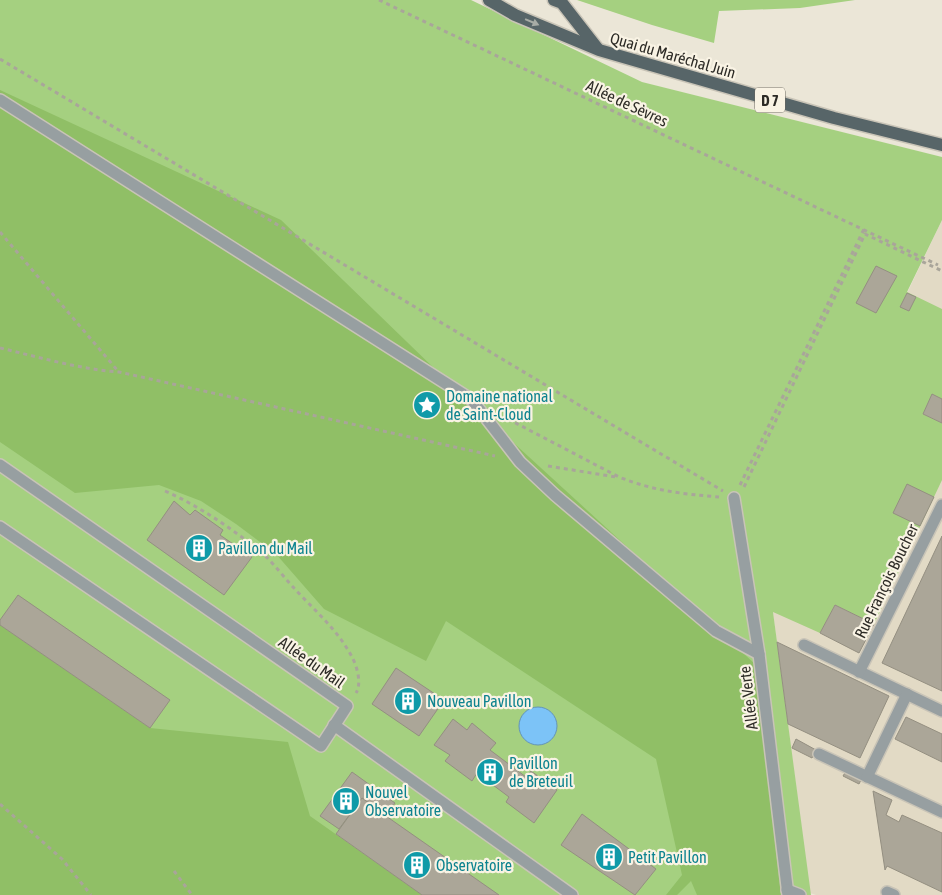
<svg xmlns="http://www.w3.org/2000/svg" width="942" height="895" viewBox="0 0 942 895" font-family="'Asap Condensed',sans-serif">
<rect width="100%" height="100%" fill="#ebe6d7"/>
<path fill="#e2dac5" d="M942,220V895H816L810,893L769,582Z"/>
<g fill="#a5d080">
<path d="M0,0H471L642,82L942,157V220L907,292L942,309V399L932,395L923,414L942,423V480L874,624L835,605L820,633L773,612L811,895H0Z"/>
<path d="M577,0H855L800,8L719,11L714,43L652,25Z"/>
</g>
<g fill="#90bf66">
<path d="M0,90L281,220L469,402L755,664L781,895H697L691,881L677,895H666L682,875L656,759L446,621L426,661L324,609L276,554L236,524L201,501L159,485L75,493L0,442Z"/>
<path d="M0,625L150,728L288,742L310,816L422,895H0Z"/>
</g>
<circle fill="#7cc3f7" stroke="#6495b8" cx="538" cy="726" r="19"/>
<g fill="#aba698" stroke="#948f81">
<path d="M876,266L897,276L876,313L856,303Z"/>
<path d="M907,293L916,297L909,311L900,307Z"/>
<path d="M932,394L942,399V423L923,414Z"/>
<path d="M907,484L934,497L920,526L893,513Z"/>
<path d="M174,501L190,515L195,510L223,530L220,535L252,557L224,595L147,540Z"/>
<path d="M942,536V691L882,663Z"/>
<path d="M18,595L170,700L150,728L0,625V620Z"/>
<path d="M835,605L874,624L859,653L820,633Z"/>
<path d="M777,642L889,696L860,758L788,724Z"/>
<path d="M396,668L444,700L419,736L372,704Z"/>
<path d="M906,717L942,734V762L895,739Z"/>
<path d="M453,719L467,730L472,723L496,743L490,750L526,777L531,771L557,790L534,823L506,802L509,797L477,773L472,781L445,761L450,755L434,745Z"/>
<path d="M796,739L816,750L812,758L792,748Z"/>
<path d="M846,771L862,778L859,784L843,776Z"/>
<path d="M352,772L395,803L386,816L362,798L339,829L320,816Z"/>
<path d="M873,791L892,800L886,815L899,822L902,815L942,833V892L887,866L885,870Z"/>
<path d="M362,798L386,816L499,895H422L336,834Z"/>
<path d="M582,814L656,869L635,895L561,845Z"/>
</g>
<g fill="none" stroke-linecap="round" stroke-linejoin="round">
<g stroke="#c9c4b7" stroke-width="14">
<g id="service">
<path d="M0,100L472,400L520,462L555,495L716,631L759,654"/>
<path d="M0,465L347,706L321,746L0,527"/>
<path d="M734,498L759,654L788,895"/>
<path d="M804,645L942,711"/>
<path d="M859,672L942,505"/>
<path d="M334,725L572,895"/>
<path d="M819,754L942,812"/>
<path d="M867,777L907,694"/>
<path d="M787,890L800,895"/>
<path d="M887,892L894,895"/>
</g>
</g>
<g stroke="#c9c4b7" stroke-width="15">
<g id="primary">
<path d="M489,0L515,15L599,50L834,118L942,145"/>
<path d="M554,0L562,3L597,48"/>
</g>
</g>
<g stroke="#a9a59a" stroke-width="3" stroke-dasharray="4 4" stroke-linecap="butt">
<path d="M379,0L938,265"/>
<path d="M0,59L723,491"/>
<path d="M0,232L118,371"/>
<path d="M0,348C39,357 78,369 119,372L495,456"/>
<path d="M508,419L619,477C654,491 683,494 719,497"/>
<path d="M548,466L616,477"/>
<path d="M740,485L864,229"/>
<path d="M744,487L865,234L942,271"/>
<path d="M165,491C199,506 229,527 259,550C271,560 282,575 293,587C313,609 338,630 352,657C357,666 362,684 356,693"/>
<path d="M0,804L62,859L91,895"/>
<path d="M174,871L192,895"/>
</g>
<use href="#service" stroke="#979fa1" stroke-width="11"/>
<use href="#primary" stroke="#576568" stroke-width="12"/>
</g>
<defs><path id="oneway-solid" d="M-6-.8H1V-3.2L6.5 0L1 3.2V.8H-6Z" transform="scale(1.25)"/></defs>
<use fill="#a8aca6" href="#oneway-solid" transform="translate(532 22) rotate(23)"/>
<defs>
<g id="sight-disc" transform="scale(1.4375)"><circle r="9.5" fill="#0f9aa8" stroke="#f9f3e4"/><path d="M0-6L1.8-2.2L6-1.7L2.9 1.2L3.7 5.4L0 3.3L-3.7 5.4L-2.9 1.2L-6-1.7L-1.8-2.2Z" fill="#fff"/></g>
<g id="building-disc" transform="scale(1.4375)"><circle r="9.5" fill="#0f9aa8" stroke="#f9f3e4"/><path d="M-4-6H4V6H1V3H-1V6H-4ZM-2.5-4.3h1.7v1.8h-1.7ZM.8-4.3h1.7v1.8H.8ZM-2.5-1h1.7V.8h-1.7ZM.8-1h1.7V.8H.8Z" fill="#fff"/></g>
</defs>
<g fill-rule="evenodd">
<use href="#sight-disc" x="427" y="405"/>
<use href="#building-disc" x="199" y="548"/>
<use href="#building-disc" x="408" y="701"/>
<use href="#building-disc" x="490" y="772"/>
<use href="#building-disc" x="346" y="801"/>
<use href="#building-disc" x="609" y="857"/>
<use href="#building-disc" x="417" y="865"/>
</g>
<g text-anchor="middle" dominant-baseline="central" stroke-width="4.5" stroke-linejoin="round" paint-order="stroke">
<rect fill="#f9f3e4" stroke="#6a675f" stroke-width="1" x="755" y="87.5" width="30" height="25" rx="4"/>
<g font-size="15" font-weight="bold" fill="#2d2b26">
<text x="770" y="100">D 7</text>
</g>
<g font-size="16" fill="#2d2b26" stroke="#f9f3e4">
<text transform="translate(673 55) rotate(16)">Quai du Maréchal Juin</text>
<text transform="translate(627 103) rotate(25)">Allée de Sèvres</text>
<text transform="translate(886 581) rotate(-64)">Rue François Boucher</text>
<text transform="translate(312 662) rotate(35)">Allée du Mail</text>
<text transform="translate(748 698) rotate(-97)">Allée Verte</text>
</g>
<g font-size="16" fill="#0d838f" stroke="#f9f3e4" text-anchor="start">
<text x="446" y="396">Domaine national<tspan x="446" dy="18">de Saint-Cloud</tspan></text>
<text x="218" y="548">Pavillon du Mail</text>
<text x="427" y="701">Nouveau Pavillon</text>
<text x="509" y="763">Pavillon<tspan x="509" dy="18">de Breteuil</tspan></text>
<text x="365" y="792">Nouvel<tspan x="365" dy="18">Observatoire</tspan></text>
<text x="628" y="857">Petit Pavillon</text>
<text x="436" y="865">Observatoire</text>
</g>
</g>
</svg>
